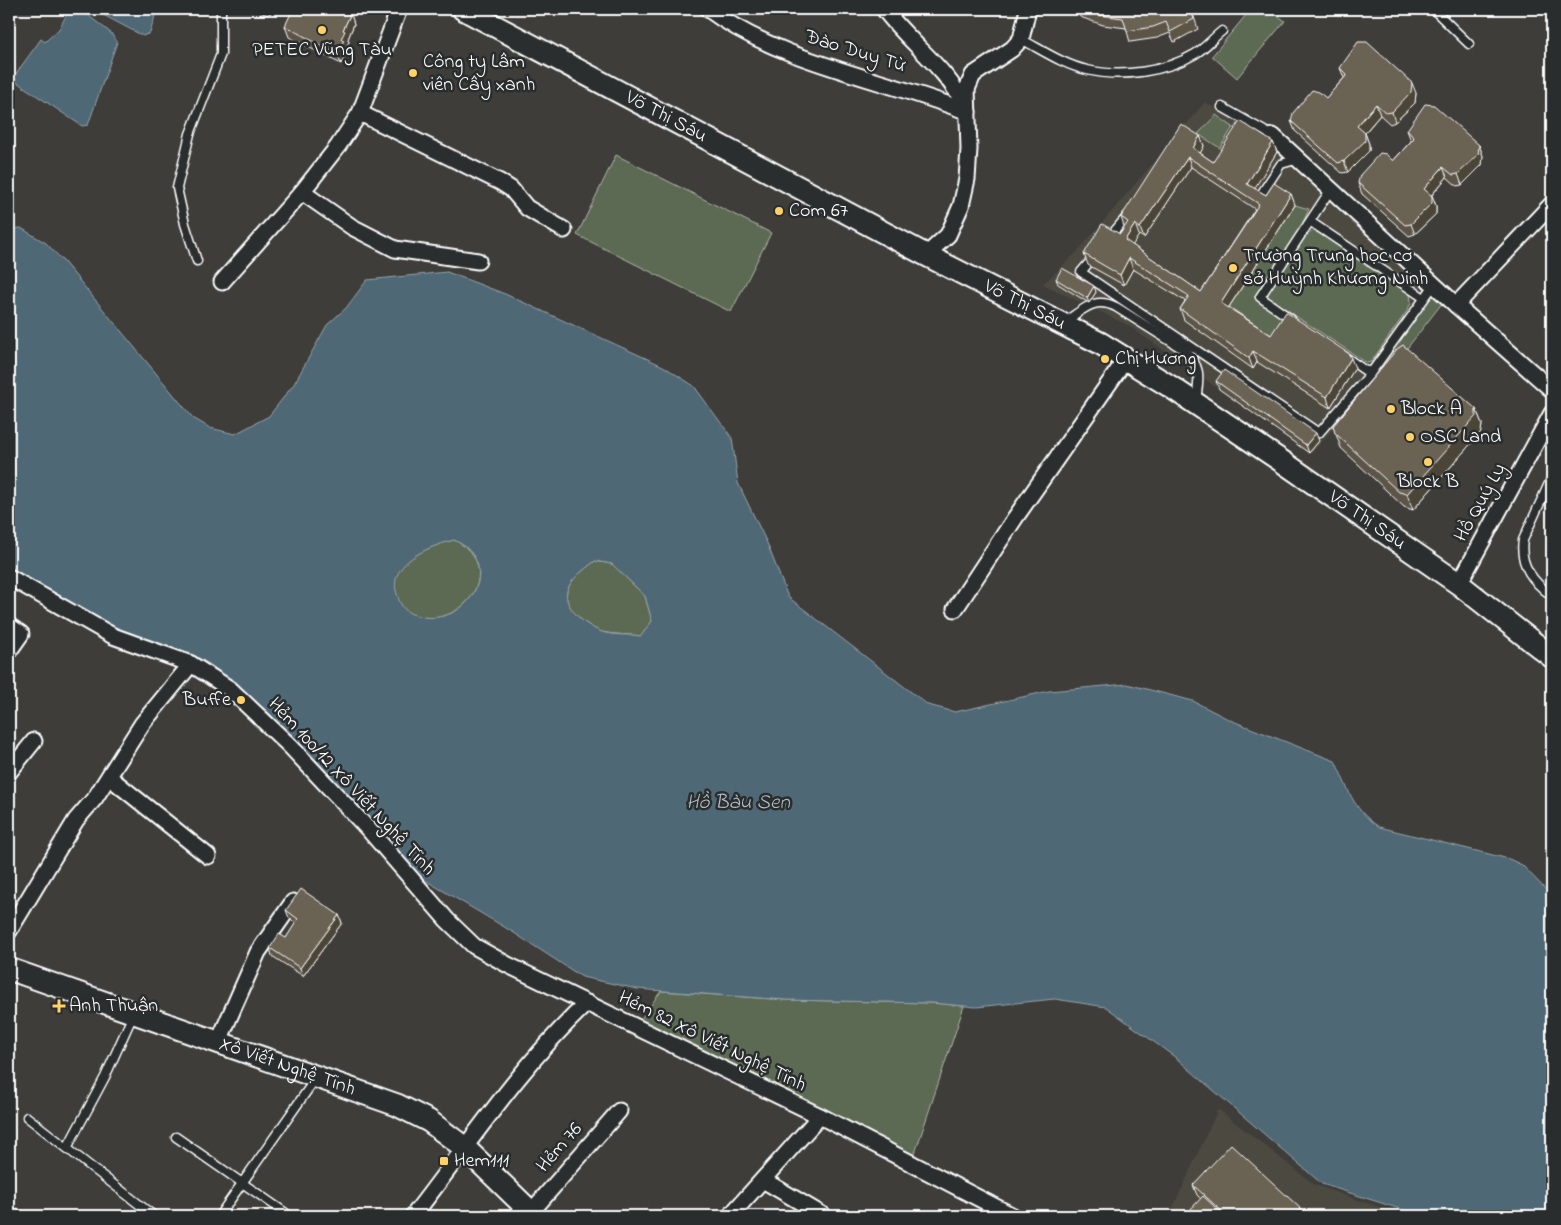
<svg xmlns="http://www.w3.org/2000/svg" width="1561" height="1225" viewBox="0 0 1561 1225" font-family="'Indie Flower',sans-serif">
<rect width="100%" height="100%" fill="#3e3d39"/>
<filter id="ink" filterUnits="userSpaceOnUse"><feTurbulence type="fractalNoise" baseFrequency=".02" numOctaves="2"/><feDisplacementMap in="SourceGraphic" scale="10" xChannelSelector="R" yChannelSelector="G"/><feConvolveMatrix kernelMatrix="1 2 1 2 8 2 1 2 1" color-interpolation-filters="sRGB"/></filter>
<g filter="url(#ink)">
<g fill="#4c4840">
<path d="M1205,102L1286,152L1443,302L1311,454L1129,326L1043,284L1078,251Z"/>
<path d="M1218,1109L1315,1185L1405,1216H1169Z"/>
</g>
<g fill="#5d6b53" stroke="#aeb5a9">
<path d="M1251,9H1270L1285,21L1237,78L1212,56Z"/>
<path d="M1216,115L1233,127L1220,148L1198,134Z"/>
<path d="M616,155L771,233L731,312L577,235Z"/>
<path d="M1295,205L1309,209L1300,229L1254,297L1283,319L1270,342L1225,313Z"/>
<path d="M1313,231L1319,233L1410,292L1411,303L1407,311L1371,362L1367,363L1268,298V291L1305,236Z"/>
<path d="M1431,294L1443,302L1384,378L1375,371Z"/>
<path d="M454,540C508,566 464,634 411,614C404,611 400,604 397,597C384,564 429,546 454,540Z"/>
<path d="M595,561L612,564L645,596L652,621L641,636C629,634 614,635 602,632C589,628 562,608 567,591C570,579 585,569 595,561Z"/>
<path d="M661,991L786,1000L932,1003L964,1006L914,1156L638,1023Z"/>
</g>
<g fill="#506775" stroke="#96a4ac" fill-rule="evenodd">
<path d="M80,9L111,33L117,42L88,125L82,126L12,79L41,39L45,42L59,29L69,10Z"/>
<path d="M92,9H157L150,33L143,36Z"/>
<path d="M21,228L46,243L64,262L193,418L210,428L235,434L269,416L294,384L327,325L346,308L367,280L447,272L505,294L663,366L694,386L732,438L738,483L767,543L788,597L928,705L955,712L1049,691L1127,684L1193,701L1230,720L1335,761C1349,789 1351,808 1379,827L1509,859L1522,865L1552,896V1216H1422L1322,1184L1176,1058L1106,1007L1055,999L976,1007L932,1003L786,1000L637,989L582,977L511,931L418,876L391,851L319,765L266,710L211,665L190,653H164L9,572V432C13,424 14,413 9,405V229ZM454,540C508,565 465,634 412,614C404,611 400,604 398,597C384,564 429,546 454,540ZM595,561L612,564L645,596L652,621L641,636C629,634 614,636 602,632C589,628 562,608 567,591C570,579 585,569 595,561Z"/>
</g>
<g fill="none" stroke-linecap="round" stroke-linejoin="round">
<g stroke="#fff" stroke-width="11">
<g id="lane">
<path d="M1433,9L1469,44"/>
<path d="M1021,39C1042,50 1064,65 1087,70C1121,78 1165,72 1195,54C1205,48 1213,38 1222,31"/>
<path d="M1222,107L1273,136"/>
<path d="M1258,199L1281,164L1299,159"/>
<path d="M1311,222L1424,298"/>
<path d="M1108,239L1128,215"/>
<path d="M1093,258L1081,272L1319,433L1370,374L1434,285"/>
<path d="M197,261L185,224L177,188L190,134L221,54V9"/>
<path d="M1291,319L1260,297L1331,189"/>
<path d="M1064,322C1083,310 1094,296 1116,307L1183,349C1203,368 1199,377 1196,401"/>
<path d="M1344,356L1370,374L1368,371"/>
<path d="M1552,477L1523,540C1519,565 1533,582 1552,596"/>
<path d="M27,1117L154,1216"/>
<path d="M176,1137L290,1216"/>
<path d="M67,1148L105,1077L133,1015"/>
<path d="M17,1214L20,1216"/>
<path d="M219,1216L316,1078"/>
</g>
</g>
<g stroke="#fff" stroke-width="19">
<g id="street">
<path d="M708,9C780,63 883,78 968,112"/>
<path d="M884,9C909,43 946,67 965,106"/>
<path d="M360,113L500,182L511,189L527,208L564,230"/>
<path d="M1273,136L1456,305L1552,390"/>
<path d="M302,192L352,227L395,249L478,261"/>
<path d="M926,255L948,235L961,206L967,179L969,149L967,89L973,75L1012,49L1021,39L1028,9"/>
<path d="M222,282L302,192L338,146L360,113L399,9"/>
<path d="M1456,305L1552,204"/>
<path d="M9,577L113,636L191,664L230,689L290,746L369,830L447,920L474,946L508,965L820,1116L1013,1216"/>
<path d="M1459,584L1552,413"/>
<path d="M955,609L1015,518L1126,359"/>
<path d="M9,626L21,634L9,651"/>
<path d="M9,772L34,741"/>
<path d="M109,777L208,856"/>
<path d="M9,931L76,820L95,798L142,724L191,664"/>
<path d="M218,1043L258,952L293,902"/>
<path d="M763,1180L824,1216"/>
<path d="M531,1212L619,1111"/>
<path d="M413,1216C469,1144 520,1066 587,1003"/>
<path d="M730,1216L820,1116"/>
</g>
</g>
<g stroke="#fff" stroke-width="25">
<g id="secondary">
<path id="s1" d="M463,9L926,255L1100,343L1171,387L1280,460L1459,584L1552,657"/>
<path id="s2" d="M9,969L397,1105L429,1121L465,1148L535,1216"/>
</g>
</g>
<use href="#lane" stroke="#2a2d2e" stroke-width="8"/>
<use href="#street" stroke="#2a2d2e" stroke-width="15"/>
<use href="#secondary" stroke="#2a2d2e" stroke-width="21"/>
</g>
<g fill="#5c5447" stroke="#fff" fill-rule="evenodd">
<path d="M254,9H273L271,13L267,15Z"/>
<path d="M351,9L349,12L354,24L348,39L349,42L346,47L348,51L341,64L289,37L285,26L295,12Z"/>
<path d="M1077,9H1203L1193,14L1198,29L1174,42L1170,33L1157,38L1130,42L1126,28L1103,25L1080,17Z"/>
<path d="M1340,68L1416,93L1415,103L1395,122L1390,124L1380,115L1365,133L1369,144V151L1348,172L1342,173L1295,131L1291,121L1326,98L1344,78Z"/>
<path d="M1407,130L1479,145L1483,156L1482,165L1462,185L1457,186L1447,177L1432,195L1436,206V214L1415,234L1409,236L1362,194L1358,183L1393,161L1411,141Z"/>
<path d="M1200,136L1204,146L1200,153L1213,162L1273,142L1277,152L1254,188L1266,195L1291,194L1295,205L1229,307L1271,335L1355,368L1330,408L1257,362L1253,369L1184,320L1180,309L1185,301L1133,269L1124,285L1088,265L1084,254L1120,234L1124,227L1121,217ZM1191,167L1255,209L1201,292L1132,245L1139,235L1144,238Z"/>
<path d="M1056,279L1096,292L1089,303L1058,284Z"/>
<path d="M1216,381L1319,441L1309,453L1219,389Z"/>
<path d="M1476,409L1482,424L1481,432L1413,510L1404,507L1341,448L1333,426Z"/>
<path d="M286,910L339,915L342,923L303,976L272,956L270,948L286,938L296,923L289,918Z"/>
<path d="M1193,1185L1301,1209L1303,1216H1191L1189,1211L1201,1199L1197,1195Z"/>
</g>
<g fill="#4b4539" stroke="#fff">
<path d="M269,9H273L271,13Z"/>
<path d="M343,9H351L346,19Z"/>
<path d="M351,13L354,24L348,39L349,42L346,47L348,51L341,64L337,54L343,30Z"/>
<path d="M1412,83L1416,93L1415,103L1395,122L1392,112Z"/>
<path d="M1376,104L1380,115L1361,137L1357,126Z"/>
<path d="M1365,133L1369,144V151L1348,172L1344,161Z"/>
<path d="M1200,136L1204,146L1197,159L1193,148Z"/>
<path d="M1273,142L1277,152L1251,194L1247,184Z"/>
<path d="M1479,145L1483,156L1482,165L1462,185L1458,174Z"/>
<path d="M1188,157L1191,167L1144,238L1140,228Z"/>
<path d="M1443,167L1447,177L1428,199L1424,189Z"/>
<path d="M1291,194L1295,205L1225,313L1221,303Z"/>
<path d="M1432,196L1436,206V214L1415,234L1411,224Z"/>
<path d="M1135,224L1139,235L1129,251L1125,240Z"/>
<path d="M1129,258L1133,269L1124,285L1120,275Z"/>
<path d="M1094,286L1096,292L1089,303L1087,298Z"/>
<path d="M1253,351L1257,362L1253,369L1249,358Z"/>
<path d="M1351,358L1355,368L1330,408L1327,397Z"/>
<path d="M1476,409L1482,424L1481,432L1413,510L1407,494Z"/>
<path d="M1316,433L1319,441L1309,453L1306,445Z"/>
<path d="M339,915L342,923L303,976L300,968Z"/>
<path d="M1301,1209L1303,1216H1294Z"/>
</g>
<g fill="#6b6252" stroke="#fff" fill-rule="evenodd">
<path d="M296,9H344L351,13L343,30L345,31L341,39L344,40L337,54L285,26L292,11L295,12Z"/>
<path d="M1082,9H1191L1194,19L1170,32L1166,22L1153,27L1127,31L1123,18L1099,15Z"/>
<path d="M1358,42H1367L1412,83L1411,92L1392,112L1386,113L1376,104L1357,126L1365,133V141L1344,161L1338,163L1291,121L1293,113L1312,90L1319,92L1326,98L1347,75L1340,68Z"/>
<path d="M1425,104L1434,105L1479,145L1478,155L1458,174L1453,175L1443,167L1424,189L1432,196V203L1411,224L1405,225L1358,183L1360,175L1380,153L1386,154L1393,161L1414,138L1407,130Z"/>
<path d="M1240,121L1273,142L1247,184L1266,195L1274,183L1291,194L1221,303L1271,335L1286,312L1348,353L1351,358L1327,397L1253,351L1249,358L1180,309L1189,296L1129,258L1120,275L1084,254L1102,224L1120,234L1128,222L1121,217L1181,124L1200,136L1193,148L1213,162ZM1188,157L1259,204L1201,292L1125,240L1135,224L1140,228Z"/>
<path d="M1062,268L1094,286L1087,298L1056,279Z"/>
<path d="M1403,345L1476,409V416L1407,494L1399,492L1335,433L1333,426L1397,349Z"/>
<path d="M1224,370L1316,433L1306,445L1216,381Z"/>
<path d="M301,889L339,915L300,968L270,948L279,934L286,938L298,919L286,910Z"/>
<path d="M1231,1144L1301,1209L1294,1216H1227L1193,1185Z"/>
<path d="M1203,1196L1225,1216H1195L1189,1211Z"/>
</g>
</g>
<g fill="#ffd166" stroke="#2a2d2e" stroke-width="2">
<circle cx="322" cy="30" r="5"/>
<circle cx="413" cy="73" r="5"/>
<circle cx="779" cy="211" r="5"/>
<circle cx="1233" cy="268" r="5"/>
<circle cx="1105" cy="359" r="5"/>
<circle cx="1391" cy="409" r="5"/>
<circle cx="1410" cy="437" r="5"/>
<circle cx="1428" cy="462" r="5"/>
<circle cx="241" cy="700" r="5"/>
<path d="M56.5 998.5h5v5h5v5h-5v5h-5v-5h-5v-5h5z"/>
<rect x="439" y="1156" width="10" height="10" rx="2.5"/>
</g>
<g text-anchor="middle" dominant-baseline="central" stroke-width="5" stroke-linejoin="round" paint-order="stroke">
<g font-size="20" fill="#fff" stroke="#2a2d2e" text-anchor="start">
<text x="322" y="50" text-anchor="middle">PETEC Vũng Tàu</text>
<text x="423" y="62">Công ty Lâm<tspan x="423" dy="23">viên Cây xanh</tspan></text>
<text x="789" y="211">Com 67</text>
<text x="1243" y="256">Trường Trung học cơ<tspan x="1243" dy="23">sở Huỳnh Khương Ninh</tspan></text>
<text x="1115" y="359">Chị Hương</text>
<text x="1401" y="409">Block A</text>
<text x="1420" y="437">OSC Land</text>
<text x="1428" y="482" text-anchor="middle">Block B</text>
<text x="231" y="700" text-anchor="end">Buffe</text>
<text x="69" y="1006">Anh Thuận</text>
<text x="454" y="1161">Hem111</text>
</g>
<g font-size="20" fill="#fff" stroke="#2a2d2e">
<text transform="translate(855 52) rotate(17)">Đào Duy Từ</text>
<text stroke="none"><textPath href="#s1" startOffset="230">Võ Thị Sáu</textPath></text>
<text stroke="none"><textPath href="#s1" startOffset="635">Võ Thị Sáu</textPath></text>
<text transform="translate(1481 503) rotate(-61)">Hồ Quý Ly</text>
<text stroke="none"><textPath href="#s1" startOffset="1040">Võ Thị Sáu</textPath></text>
<text transform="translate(351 787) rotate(47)">Hẻm 100/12 Xô Viết Nghệ Tĩnh</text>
<text transform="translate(712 1042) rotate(26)">Hẻm 82 Xô Viết Nghệ Tĩnh</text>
<text stroke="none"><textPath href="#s2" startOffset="295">Xô Viết Nghệ Tĩnh</textPath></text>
<text transform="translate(560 1148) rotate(-49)">Hẻm 76</text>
</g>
<g font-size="21" font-style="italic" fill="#b0bbc1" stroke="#2a2d2e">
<text x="738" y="803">Hồ Bàu Sen</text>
</g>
</g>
<rect width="1561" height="1225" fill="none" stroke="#2a2d2e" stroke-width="30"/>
<rect x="15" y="15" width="1531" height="1195" fill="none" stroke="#fff" stroke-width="2" filter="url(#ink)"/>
</svg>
